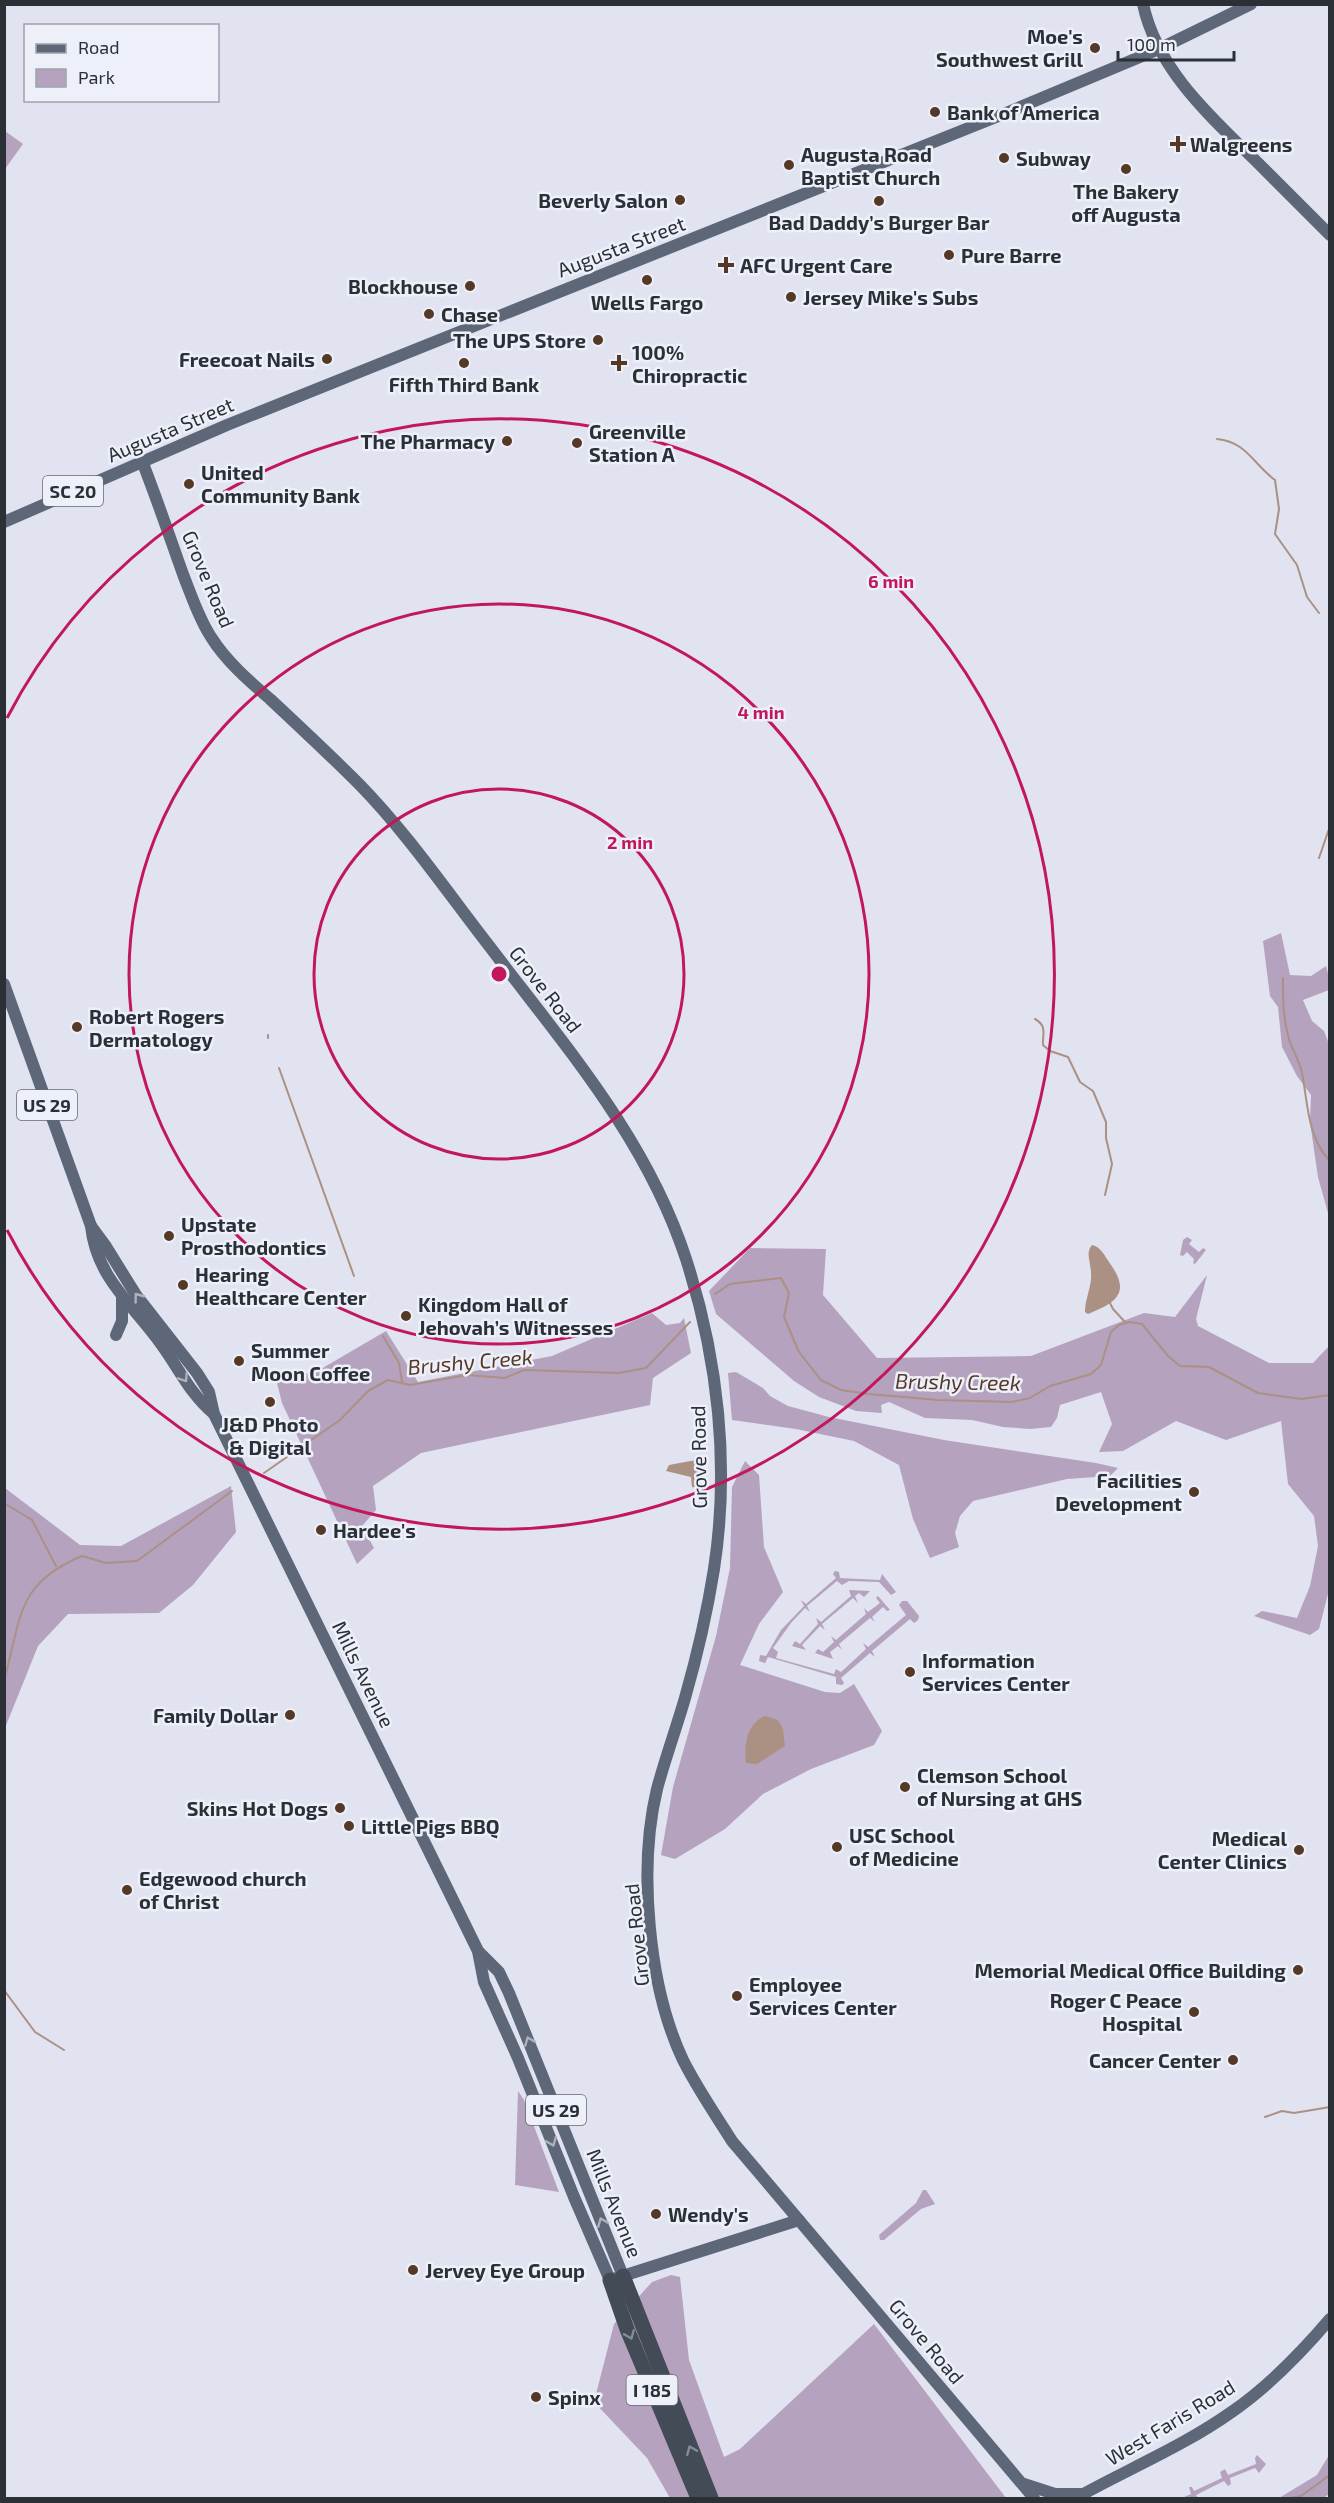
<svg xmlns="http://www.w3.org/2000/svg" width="1334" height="2503" viewBox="0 0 1334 2503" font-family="'Exo 2',sans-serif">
<rect width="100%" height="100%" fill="#e1e3f1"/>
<g fill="#b5a2bf">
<path d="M5,131L23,144L5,169Z"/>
<path d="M1281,933L1290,975L1311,976L1326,966L1329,977V990L1303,1000L1312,1021L1324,1031L1329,1044V1248L1328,1213L1318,1177L1310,1122L1311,1095L1297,1076L1282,1047L1278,1007L1270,996L1263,941Z"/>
<path d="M1187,1237L1192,1240L1189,1244L1199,1252L1203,1248L1206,1250L1195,1264L1193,1263L1194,1259L1187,1252L1183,1256L1180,1255L1183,1240Z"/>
<path d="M750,1248L826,1249L823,1295L877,1358L1031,1356L1144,1313L1175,1317L1207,1275L1196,1319L1198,1326L1269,1363H1313L1329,1346V1590L1319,1629L1310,1635L1254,1616L1262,1611L1297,1618L1310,1586L1318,1546L1314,1516L1288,1484L1281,1421L1226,1440L1176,1421L1123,1451L1099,1452L1112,1424L1101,1392L1060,1405L1057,1418L1051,1427L1030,1429L1003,1427L972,1420L925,1418L889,1402L881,1405L882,1413L856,1411L819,1397L794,1381L716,1314L709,1291Z"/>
<path d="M652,1313L666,1325L680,1323L684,1318L691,1353L653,1378L650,1405L421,1453L373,1486L376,1510L362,1526L374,1548L357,1564L282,1403L277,1383L321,1369L386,1331L418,1382L552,1356Z"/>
<path d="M736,1372L763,1388L770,1396L788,1406L829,1417L944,1440L1096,1463L1118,1468L1110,1476L1067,1479L973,1501L960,1516L955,1533L959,1547L930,1558L913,1519L899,1465L854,1441L796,1429L732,1420L728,1373Z"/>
<path d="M745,1461L759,1475L764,1547L783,1592L759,1624L740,1665L825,1692L840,1693L854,1684L882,1731L874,1745L811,1769L763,1794L725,1829L675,1859L661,1855L673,1787L716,1636L730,1568L732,1487Z"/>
<path d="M231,1486L236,1532L193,1585L159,1613L68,1614L38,1646L5,1728V1488L80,1545L121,1546Z"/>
<path d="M835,1571L839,1572L840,1578L880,1580L882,1574L896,1592L891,1595L879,1582L849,1581L842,1585L837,1581L807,1606L810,1612L805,1608L791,1623L773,1648L778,1652L776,1658L834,1674L836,1669L841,1672L866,1649L863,1643L868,1647L906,1615L899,1605L902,1601H907L919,1616L918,1620L914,1623L910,1619L872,1651L875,1657L870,1653L841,1678L844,1683L842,1685L836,1684V1677L768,1657L765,1663L759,1661L760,1655L766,1656L781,1630L804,1606L801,1600L806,1604L836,1578L833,1574Z"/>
<path d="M849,1590L870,1591L864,1597L859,1593L855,1596L858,1603L853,1598L822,1624L825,1630L820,1626L802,1645L806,1650L792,1646L795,1641L800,1644L818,1624L816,1618L821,1622L851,1596Z"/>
<path d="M878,1596L890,1610L887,1611L883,1607L872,1617L875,1622L870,1618L839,1644L842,1650L838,1646L830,1652L833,1659L815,1653L818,1649L823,1652L834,1642L831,1636L836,1640L866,1614L864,1608L868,1612L880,1603L876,1598Z"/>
<path d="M518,2091L524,2100L559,2192L515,2185Z"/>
<path d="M923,2190H926L935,2204L921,2209L884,2240H880L879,2235L916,2203Z"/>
<path d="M671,2275L680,2277L689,2360L724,2457L740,2449L874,2324L1006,2498H670L647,2458L594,2402L614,2324L652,2282Z"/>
<path d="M1257,2455L1266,2464L1259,2473L1255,2468L1230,2478L1231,2484L1228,2486L1224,2481L1196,2495L1198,2498H1182L1191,2494L1189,2487H1192L1194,2491L1222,2478L1220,2472L1225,2469L1228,2475L1256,2464L1255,2458Z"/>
<path d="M1329,2455V2494L1324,2498H1279L1317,2475Z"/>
</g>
<g fill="#ab9183">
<path d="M1092,1245C1101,1247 1104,1255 1109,1262C1131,1292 1118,1302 1088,1314L1085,1312C1085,1298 1092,1287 1091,1273C1091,1263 1085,1253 1092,1245Z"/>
<path d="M696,1460L700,1461L702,1465L698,1488L692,1487L691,1477L666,1471L669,1465Z"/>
<path d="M765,1716L778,1720L783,1729L785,1746L757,1764L746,1763C744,1745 746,1724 765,1716Z"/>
</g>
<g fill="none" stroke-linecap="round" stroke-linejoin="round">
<g stroke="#ab9183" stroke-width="2">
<path d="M1217,439C1247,442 1253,464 1275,480L1279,509L1275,534L1297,565L1307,597L1319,613"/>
<path d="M1319,858L1330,826"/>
<path d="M1283,978C1283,999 1283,1019 1289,1039C1292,1050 1300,1061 1302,1073C1308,1103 1307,1137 1330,1161"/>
<path d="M1035,1019C1048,1026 1042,1036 1043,1045L1050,1051L1068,1057L1080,1082L1093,1091L1106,1122V1138L1112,1164L1105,1195"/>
<path d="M268,1038V1035"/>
<path d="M279,1068L354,1276"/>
<path d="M715,1294L730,1284L781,1278L789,1293L784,1317L799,1352L821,1380L841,1390L869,1394L938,1400L1011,1402L1030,1398L1050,1386L1091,1374L1101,1365L1111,1332L1119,1325L1129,1322L1142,1324L1168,1356L1180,1366L1209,1367L1258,1393L1301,1399L1330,1395"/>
<path d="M1109,1301L1113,1309L1125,1322"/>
<path d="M383,1336L399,1363L402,1382"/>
<path d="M264,1473L340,1420L368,1391L388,1380L410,1385L467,1375L505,1378L524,1370L619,1373L646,1368L690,1322"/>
<path d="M4,1503L32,1520L56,1566"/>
<path d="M4,1680C22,1618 15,1584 82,1556L106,1563L137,1561L232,1491"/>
<path d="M4,1990L35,2032L64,2050"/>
<path d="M1265,2117L1282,2111L1294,2113L1330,2107"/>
<path d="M1290,2498L1301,2496L1330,2475"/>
</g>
<g stroke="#5e6777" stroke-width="12">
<path d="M1143,4C1157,70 1212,118 1258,163C1282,187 1306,211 1330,235"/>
<path d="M142,461C157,499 170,538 184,577C192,597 199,619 211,637C226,661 249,681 270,699C300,727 330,755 359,784C407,833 448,893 490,947C565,1046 647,1139 686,1259C718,1358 730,1465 714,1569C707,1613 697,1656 685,1698C676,1729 665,1759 657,1789C638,1868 648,1986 683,2060C697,2088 715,2114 732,2141L1034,2498"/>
<path d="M4,522L227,425L1006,113L1159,49L1251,4"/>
<path d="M4,984L91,1226C96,1277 133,1305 161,1344C180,1370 190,1394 214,1414"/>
<path d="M91,1226L105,1245L136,1295L197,1373L209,1392L214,1414L478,1951L484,1982L518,2058L574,2197L610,2280L799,2220"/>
<path d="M116,1335L122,1321V1297"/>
<path d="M478,1951L499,1972L509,1993L623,2276"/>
<path d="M1024,2484L1055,2494H1083"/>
<path d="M1076,2498C1128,2469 1184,2446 1233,2411C1269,2386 1301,2353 1330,2319"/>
</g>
<g stroke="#434b57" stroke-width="15">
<path d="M623,2276L711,2498"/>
<path d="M610,2280L627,2329L698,2498"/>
</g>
</g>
<defs><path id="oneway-chevron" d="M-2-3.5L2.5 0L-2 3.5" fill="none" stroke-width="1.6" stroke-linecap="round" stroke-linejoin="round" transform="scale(1.5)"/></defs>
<g stroke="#adb2be">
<use href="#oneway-chevron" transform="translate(138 1297) rotate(-127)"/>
<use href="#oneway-chevron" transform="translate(184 1378) rotate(57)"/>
<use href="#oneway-chevron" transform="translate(529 2041) rotate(-112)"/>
<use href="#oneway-chevron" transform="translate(552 2142) rotate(68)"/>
<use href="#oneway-chevron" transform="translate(602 2222) rotate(-112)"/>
</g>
<g stroke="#878d98">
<use href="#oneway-chevron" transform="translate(630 2335) rotate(68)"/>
<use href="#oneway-chevron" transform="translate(691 2450) rotate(-112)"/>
</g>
<g fill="none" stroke="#c2185b" stroke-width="3">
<circle cx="499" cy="974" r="185"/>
<circle cx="499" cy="974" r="370"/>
<path d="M7 718A555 555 0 1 1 7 1230"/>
</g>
<g fill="#553825" stroke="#edeff9" stroke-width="2">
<circle cx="1095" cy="48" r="6"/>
<circle cx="935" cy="112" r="6"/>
<path d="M1175 135h6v6h6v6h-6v6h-6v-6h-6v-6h6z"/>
<circle cx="1004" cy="158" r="6"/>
<circle cx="789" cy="165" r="6"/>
<circle cx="1126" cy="169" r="6"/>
<circle cx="680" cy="200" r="6"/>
<circle cx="879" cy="201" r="6"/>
<circle cx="949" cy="255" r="6"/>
<path d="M723 256h6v6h6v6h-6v6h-6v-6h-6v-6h6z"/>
<circle cx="647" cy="280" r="6"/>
<circle cx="470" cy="286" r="6"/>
<circle cx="791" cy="297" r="6"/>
<circle cx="429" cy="314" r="6"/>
<circle cx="598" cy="340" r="6"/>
<circle cx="327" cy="359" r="6"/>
<circle cx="464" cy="363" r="6"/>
<path d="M616 354h6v6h6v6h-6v6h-6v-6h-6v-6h6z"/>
<circle cx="507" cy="441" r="6"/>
<circle cx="577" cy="443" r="6"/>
<circle cx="189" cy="484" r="6"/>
<circle cx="77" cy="1027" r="6"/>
<circle cx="169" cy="1236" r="6"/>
<circle cx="183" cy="1285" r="6"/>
<circle cx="406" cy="1316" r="6"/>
<circle cx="239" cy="1361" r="6"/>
<circle cx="270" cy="1402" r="6"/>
<circle cx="1194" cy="1492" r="6"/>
<circle cx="321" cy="1530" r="6"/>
<circle cx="910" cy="1672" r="6"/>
<circle cx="290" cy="1715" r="6"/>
<circle cx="905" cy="1787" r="6"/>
<circle cx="340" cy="1808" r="6"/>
<circle cx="349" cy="1826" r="6"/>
<circle cx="837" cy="1847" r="6"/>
<circle cx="1299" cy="1850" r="6"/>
<circle cx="127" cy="1890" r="6"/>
<circle cx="1298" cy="1970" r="6"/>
<circle cx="737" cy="1996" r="6"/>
<circle cx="1194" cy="2012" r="6"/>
<circle cx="1233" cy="2060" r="6"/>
<circle cx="656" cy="2214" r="6"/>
<circle cx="413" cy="2270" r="6"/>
<circle cx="536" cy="2397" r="6"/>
</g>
<g text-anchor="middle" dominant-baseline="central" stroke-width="5" stroke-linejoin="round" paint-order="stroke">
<g fill="#edeff9" stroke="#656971" stroke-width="1.5">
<rect x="43" y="476" width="60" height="30" rx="4.5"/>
<rect x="17" y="1090" width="60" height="30" rx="4.5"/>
<rect x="526" y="2095" width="60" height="30" rx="4.5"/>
<rect x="626.5" y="2375" width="51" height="30" rx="4.5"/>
</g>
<g font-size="18" font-weight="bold" fill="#2b3037">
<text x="73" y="491">SC 20</text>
<text x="47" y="1105">US 29</text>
<text x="556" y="2110">US 29</text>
<text x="652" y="2390">I 185</text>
</g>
<g font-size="20" font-weight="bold" fill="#2b3037" stroke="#edeff9" text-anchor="start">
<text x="1083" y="36" text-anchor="end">Moe's<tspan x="1083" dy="23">Southwest Grill</tspan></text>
<text x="947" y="112">Bank of America</text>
<text x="1190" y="144">Walgreens</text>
<text x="801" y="154">Augusta Road<tspan x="801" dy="23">Baptist Church</tspan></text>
<text x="1016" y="158">Subway</text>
<text x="1126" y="191" text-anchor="middle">The Bakery<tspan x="1126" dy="23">off Augusta</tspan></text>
<text x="668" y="200" text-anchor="end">Beverly Salon</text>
<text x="879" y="222" text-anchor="middle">Bad Daddy’s Burger Bar</text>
<text x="961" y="255">Pure Barre</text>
<text x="740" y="265">AFC Urgent Care</text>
<text x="458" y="286" text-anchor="end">Blockhouse</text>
<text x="803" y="297">Jersey Mike's Subs</text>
<text x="647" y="302" text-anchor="middle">Wells Fargo</text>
<text x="441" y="314">Chase</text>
<text x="586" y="340" text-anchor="end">The UPS Store</text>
<text x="632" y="352">100%<tspan x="632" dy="23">Chiropractic</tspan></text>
<text x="315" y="359" text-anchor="end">Freecoat Nails</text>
<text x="464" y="384" text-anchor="middle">Fifth Third Bank</text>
<text x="589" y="431">Greenville<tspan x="589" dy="23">Station A</tspan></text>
<text x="495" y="441" text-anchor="end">The Pharmacy</text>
<text x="201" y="472">United<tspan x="201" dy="23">Community Bank</tspan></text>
<text x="89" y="1016">Robert Rogers<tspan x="89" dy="23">Dermatology</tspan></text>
<text x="181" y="1224">Upstate<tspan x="181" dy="23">Prosthodontics</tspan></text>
<text x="195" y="1274">Hearing<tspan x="195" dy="23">Healthcare Center</tspan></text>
<text x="418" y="1304">Kingdom Hall of<tspan x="418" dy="23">Jehovah’s Witnesses</tspan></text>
<text x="251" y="1350">Summer<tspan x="251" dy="23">Moon Coffee</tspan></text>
<text x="270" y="1424" text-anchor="middle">J&amp;D Photo<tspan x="270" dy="23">&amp; Digital</tspan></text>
<text x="1182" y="1480" text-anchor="end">Facilities<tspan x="1182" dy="23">Development</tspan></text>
<text x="333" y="1530">Hardee's</text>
<text x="922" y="1660">Information<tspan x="922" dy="23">Services Center</tspan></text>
<text x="278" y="1715" text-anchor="end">Family Dollar</text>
<text x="917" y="1775">Clemson School<tspan x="917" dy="23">of Nursing at GHS</tspan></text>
<text x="328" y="1808" text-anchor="end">Skins Hot Dogs</text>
<text x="361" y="1826">Little Pigs BBQ</text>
<text x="849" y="1835">USC School<tspan x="849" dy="23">of Medicine</tspan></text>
<text x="1287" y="1838" text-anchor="end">Medical<tspan x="1287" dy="23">Center Clinics</tspan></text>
<text x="139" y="1878">Edgewood church<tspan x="139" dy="23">of Christ</tspan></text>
<text x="1286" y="1970" text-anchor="end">Memorial Medical Office Building</text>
<text x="749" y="1984">Employee<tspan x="749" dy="23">Services Center</tspan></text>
<text x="1182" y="2000" text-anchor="end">Roger C Peace<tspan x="1182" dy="23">Hospital</tspan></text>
<text x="1221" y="2060" text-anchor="end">Cancer Center</text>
<text x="668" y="2214">Wendy's</text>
<text x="425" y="2270">Jervey Eye Group</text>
<text x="548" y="2397">Spinx</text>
</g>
<g font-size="20" fill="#2b3037" stroke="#edeff9">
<text transform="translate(621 246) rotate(-21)">Augusta Street</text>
<text transform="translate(170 429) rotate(-23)">Augusta Street</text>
<text transform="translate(209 579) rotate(67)">Grove Road</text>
<text transform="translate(546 989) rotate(52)">Grove Road</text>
<text transform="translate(698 1457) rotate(-91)">Grove Road</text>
<text transform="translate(364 1674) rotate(64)">Mills Avenue</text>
<text transform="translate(636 1935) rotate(-96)">Grove Road</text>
<text transform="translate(615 2203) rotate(68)">Mills Avenue</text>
<text transform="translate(927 2341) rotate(50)">Grove Road</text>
<text transform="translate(1170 2422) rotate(-31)">West Faris Road</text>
</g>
<g font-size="21" font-style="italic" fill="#553825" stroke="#edeff9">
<text transform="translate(470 1361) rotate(-5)">Brushy Creek</text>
<text transform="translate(958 1381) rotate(1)">Brushy Creek</text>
</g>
</g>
<circle cx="499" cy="974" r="9" fill="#c2185b" stroke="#edeff9" stroke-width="3"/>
<g font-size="18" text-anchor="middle" font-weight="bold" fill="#c2185b" stroke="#edeff9" stroke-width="5" stroke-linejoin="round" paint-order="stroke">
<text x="891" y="588">6 min</text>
<text x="761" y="719">4 min</text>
<text x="630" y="849">2 min</text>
</g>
<rect width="1334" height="2503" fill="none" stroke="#2b3037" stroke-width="12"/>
<rect x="24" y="24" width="195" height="78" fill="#edeff9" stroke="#9fa3ab" stroke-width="1.5"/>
<rect x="36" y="44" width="30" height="9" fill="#5e6777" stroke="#9fa3ab" stroke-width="1.5"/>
<text x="78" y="54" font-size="18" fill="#2b3037">Road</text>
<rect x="36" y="69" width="30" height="18" fill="#b5a2bf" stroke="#9fa3ab" stroke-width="1.5"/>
<text x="78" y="84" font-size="18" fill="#2b3037">Park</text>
<path d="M1118 51v9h116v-9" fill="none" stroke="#2b3037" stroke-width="3"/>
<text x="1127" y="51" font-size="18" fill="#2b3037" stroke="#edeff9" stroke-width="4.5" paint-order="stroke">100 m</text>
</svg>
